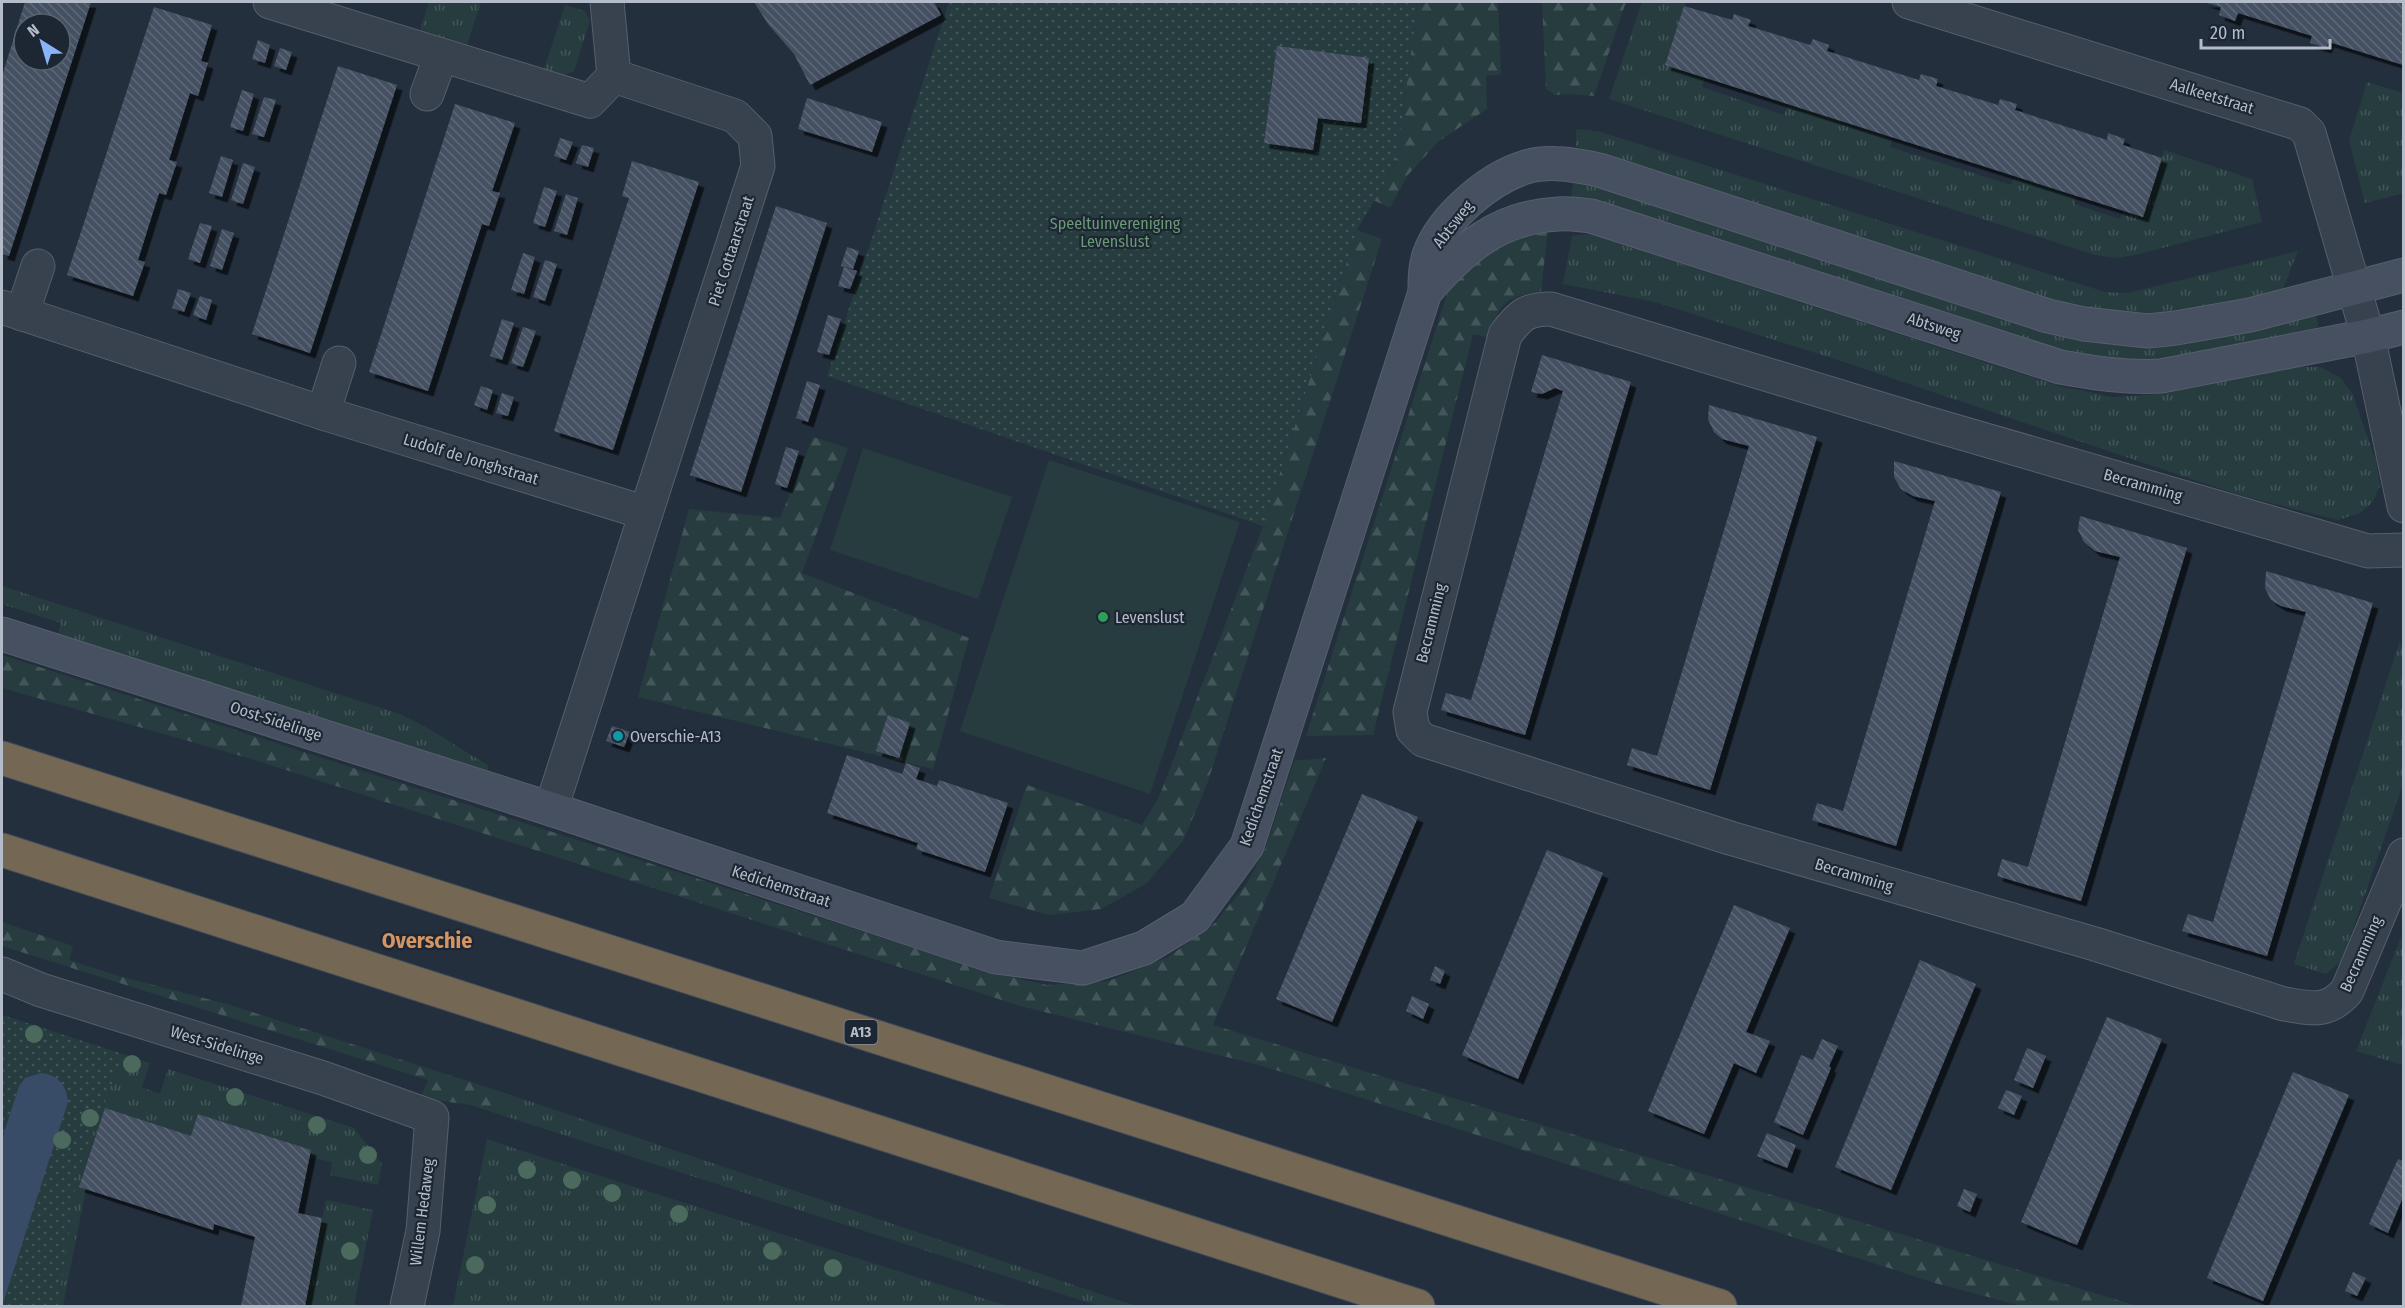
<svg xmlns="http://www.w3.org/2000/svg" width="2405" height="1308" viewBox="0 0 2405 1308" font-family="'Fira Sans Condensed',sans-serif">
<defs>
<pattern id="grass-tufts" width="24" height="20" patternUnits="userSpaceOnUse" patternTransform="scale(1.5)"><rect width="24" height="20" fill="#263c3f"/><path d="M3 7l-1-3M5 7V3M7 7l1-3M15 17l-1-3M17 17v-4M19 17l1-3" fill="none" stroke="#435659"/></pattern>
<pattern id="forest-firs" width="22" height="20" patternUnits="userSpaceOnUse" patternTransform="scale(1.5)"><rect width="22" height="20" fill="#263c3f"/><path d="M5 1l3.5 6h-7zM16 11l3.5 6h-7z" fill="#435659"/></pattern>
<pattern id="park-dots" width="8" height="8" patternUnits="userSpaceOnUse" patternTransform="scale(1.5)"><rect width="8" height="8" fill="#263c3f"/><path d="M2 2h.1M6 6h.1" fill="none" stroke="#435659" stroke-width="1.8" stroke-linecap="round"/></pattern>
<pattern id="building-back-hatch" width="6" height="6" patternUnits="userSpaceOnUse" patternTransform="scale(1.5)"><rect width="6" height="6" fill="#455162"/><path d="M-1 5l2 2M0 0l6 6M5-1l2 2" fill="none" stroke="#5d6877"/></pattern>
<filter id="shadow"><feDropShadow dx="5.5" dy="5.5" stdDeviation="0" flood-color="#0009"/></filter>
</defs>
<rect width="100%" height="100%" fill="#242f3e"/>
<g fill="url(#grass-tufts)">
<path d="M429,2H481L467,45L420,30Z"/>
<path d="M1642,2H1686L1665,65L1705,77L1702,87L1784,115L1788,104L1893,137L1890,147L2011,185L2014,176L2077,196L2074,204L2120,219L2123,211L2143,217L2164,150L2252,179L2262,222L2135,255L2117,258L2095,255L1609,99Z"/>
<path d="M565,5L585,11L590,21L574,71L562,76L544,69Z"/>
<path d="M2367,82L2403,93L2404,193L2365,203L2349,141Z"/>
<path d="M1576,129L1601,132L2105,292L2128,293L2298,251L2283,289C2256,296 2229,305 2202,310C2156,319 2107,311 2062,303L1576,147Z"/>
<path d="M1574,180L1589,182L2044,328L2310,313L2316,315L2318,326L2313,331L2170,360H2117L2068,353L1585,200L1571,197Z"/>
<path d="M1589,234L2059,386L2113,397L2148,395L2300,367H2320L2341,378L2352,393L2376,461L2380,486L2373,502L2360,513L2338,520L2236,494L1841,361L1655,302L1563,284L1572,236Z"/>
<path d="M2,586L400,714L426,727L489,766L487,771L57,636L61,623L2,604Z"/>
<path d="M2400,641L2404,656L2403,784L2342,961L2326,974L2294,964Z"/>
<path d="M2403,932L2404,1065H2403L2356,1051Z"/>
<path d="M2,1015L150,1063L142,1087L160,1094L168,1069L354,1128L382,1164L378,1185L330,1175L332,1162L310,1157L311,1150L199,1114L191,1136L105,1108L79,1187L86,1189L63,1306H2Z"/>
<path d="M502,1092L1136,1306H1099L495,1113Z"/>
<path d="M487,1139L516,1149L1007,1306H453Z"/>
<path d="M326,1200L373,1210L354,1306H305Z"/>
</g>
<g fill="url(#forest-firs)">
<path d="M1418,2H1498L1501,74L1486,76L1487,109L1439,141L1407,176L1390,208L1373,200L1396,162Z"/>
<path d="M1542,2H1626L1594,96L1570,94L1555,95L1546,89Z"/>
<path d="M1357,230L1382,239L1206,787L1183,841L1147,883L1101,909L1049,915L989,898L1027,785L1142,825L1159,797L1263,526Z"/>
<path d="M1548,230L1541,291C1504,298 1499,302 1490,338L1473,334L1373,735L1306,736L1447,294L1465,266L1496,245Z"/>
<path d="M813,437L848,448L802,573L969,638L933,769L638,697L689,509L780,518Z"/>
<path d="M2,655L988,972L1047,985L1109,981L1168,957L1215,923L1248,882L1266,847L1294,761L1326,758L1213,1025L2137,1306H2022L1935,1283L1263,1066L1020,1006L255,760L2,688Z"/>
<path d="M2,922L73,946L69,960L115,975L227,1004L502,1092L495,1113L471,1105L420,1098L428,1080L2,946Z"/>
</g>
<g fill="url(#park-dots)">
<path d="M949,2H1418L1396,162L1357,230L1263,526L827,376Z"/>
<path d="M2,1015L123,1054L77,1174L58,1306H2Z"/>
</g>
<g fill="#263c3f">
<path d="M863,448L1012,497L978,599L830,550Z"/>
<path d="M1049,460L1240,522L1150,794L960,731Z"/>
</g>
<path fill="#394c67" d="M41,1073C59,1075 66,1085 68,1102L2,1306V1139L19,1086L25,1078Z"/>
<g fill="url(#building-back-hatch)" fill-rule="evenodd" filter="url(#shadow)">
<path d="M25,2H91L9,256L2,254V76ZM24,24H60V60H24Z"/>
<path d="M754,2H934L941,15L810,85L794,54L768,24Z"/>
<path d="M2204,2H2403V65L2329,42L2326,48L2310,43L2312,36L2238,13L2235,21L2219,15L2221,7Z"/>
<path d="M1684,6L1732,20L1734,14L1751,20L1748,26L1810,45L1813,39L1829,45L1827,51L1919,80L1921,74L1938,79L1936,86L1998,105L2000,99L2017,104L2015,110L2107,140L2108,133L2125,139L2123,145L2162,158L2143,217L1665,65Z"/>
<path d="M154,7L212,25L201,61L208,63L198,96L190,93L169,160L177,162L166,195L159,193L138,260L145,262L133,296L67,275Z"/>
<path d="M258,40L270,45L265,63L252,59Z"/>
<path d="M1277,46L1369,58L1361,123L1318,118L1313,150L1264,143Z"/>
<path d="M280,48L292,52L286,70L274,66Z"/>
<path d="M338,66L397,85L310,353L252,334Z"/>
<path d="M242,90L254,94L243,131L230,127Z"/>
<path d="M264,97L276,100L264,137L252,134Z"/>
<path d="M807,98L882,122L872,152L798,129Z"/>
<path d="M455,104L515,123L492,191L500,193L489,226L482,224L428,391L369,372Z"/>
<path d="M560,138L573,142L566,160L554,156Z"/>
<path d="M582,145L594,148L588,167L576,163Z"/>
<path d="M221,156L233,160L222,197L209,193Z"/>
<path d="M632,161L699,182L613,450L554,431L629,198L622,196Z"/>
<path d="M243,163L255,167L243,204L231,200Z"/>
<path d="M544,187L557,191L545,227L533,223Z"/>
<path d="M566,194L578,198L567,235L554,231Z"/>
<path d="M776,206L827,223L741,492L690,475Z"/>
<path d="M200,223L212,226L200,263L188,259Z"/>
<path d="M222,229L234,233L222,270L210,266Z"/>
<path d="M847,247L859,251L853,269L841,266Z"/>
<path d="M523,253L535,257L524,294L511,290Z"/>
<path d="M545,260L557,264L545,301L533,297Z"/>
<path d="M844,267L857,271L850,289L838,286Z"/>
<path d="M178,289L191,293L184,312L172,308Z"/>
<path d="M200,296L212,300L206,320L193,315Z"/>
<path d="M828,315L841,319L829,355L817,352Z"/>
<path d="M502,319L514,323L502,360L490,356Z"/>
<path d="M523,327L536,331L523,367L511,363Z"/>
<path d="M1542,355L1631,382L1525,735L1441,710L1446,693L1471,700L1563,391L1555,388L1542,394L1531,392Z"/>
<path d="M807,381L820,385L808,422L796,418Z"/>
<path d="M481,386L493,390L487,410L474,405Z"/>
<path d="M502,393L514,397L508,416L496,413Z"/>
<path d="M1709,405L1817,437L1710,790L1627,765L1632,748L1657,756L1749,446L1722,439L1714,432L1708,419Z"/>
<path d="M786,447L799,451L787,488L775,484Z"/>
<path d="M1894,461L2001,492L1896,846L1812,820L1817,803L1843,811L1935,501L1913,496L1901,489L1894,477Z"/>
<path d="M2080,516L2187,548L2081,901L1997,876L2002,859L2028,867L2120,557L2095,551L2084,542L2078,530Z"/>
<path d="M2266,571L2373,603L2267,956L2182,931L2188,914L2213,922L2306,612L2281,606L2271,600L2265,588Z"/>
<path d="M888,715L910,723L899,758L876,751Z"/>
<path d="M612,726L630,732L624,747L606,741Z"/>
<path d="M847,755L902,774L906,763L920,768L916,779L937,786L939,780L1008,803L985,872L916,849L918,843L827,813Z"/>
<path d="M1362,794L1418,817L1332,1022L1276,999Z"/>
<path d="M1547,850L1603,873L1518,1079L1462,1055Z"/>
<path d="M1734,905L1790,928L1746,1032L1770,1041L1756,1073L1734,1063L1704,1134L1648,1111Z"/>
<path d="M1920,960L1976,984L1891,1190L1835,1167Z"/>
<path d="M1435,966L1445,971L1440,984L1430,980Z"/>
<path d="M1412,996L1429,1004L1423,1019L1406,1011Z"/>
<path d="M2107,1017L2162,1039L2077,1245L2021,1222Z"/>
<path d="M1822,1039L1838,1046L1829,1066L1831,1068L1803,1135L1774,1122L1801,1055L1813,1060Z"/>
<path d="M2027,1048L2046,1056L2033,1088L2014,1080Z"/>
<path d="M2293,1072L2349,1095L2263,1301L2207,1278Z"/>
<path d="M2006,1090L2022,1096L2014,1115L1998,1108Z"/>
<path d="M105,1108L191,1136L198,1114L311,1150L298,1213L322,1218L305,1306H241L255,1237L214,1224L213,1230L79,1187Z"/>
<path d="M1767,1133L1796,1145L1787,1168L1757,1156Z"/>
<path d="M2398,1159L2403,1161V1197L2388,1233L2369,1224Z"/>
<path d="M1964,1189L1977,1194L1970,1212L1957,1206Z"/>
<path d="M2353,1272L2366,1278L2357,1296L2345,1291Z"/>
</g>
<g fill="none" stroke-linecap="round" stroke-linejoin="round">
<g stroke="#565f6c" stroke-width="35">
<g id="street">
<path d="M270,2L590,101L614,76"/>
<path d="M607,2L614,76L735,116L755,136L758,166L646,513"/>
<path d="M1909,2L2300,124L2309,133L2368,336L2404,506"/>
<path d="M427,94L441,56"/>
<path d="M2,307L323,413L646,513L551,809"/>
<path d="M22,314L38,266"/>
<path d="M323,413L339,363"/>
<path d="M2404,550L2368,551L1927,423L1551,309C1526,309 1520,315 1505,335L1410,712L1413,730L1423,740L1730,838L2095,944L2284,1004C2311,1008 2327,1014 2347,991L2404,855"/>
<path d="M2,974L41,990L323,1078L432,1117L423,1231L407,1306"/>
</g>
</g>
<g stroke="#565f6c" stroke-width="35">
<g id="secondary">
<path d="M1425,292C1462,249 1498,217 1558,214C1569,213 1580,215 1591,216L2060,367C2094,373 2126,378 2161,376L2368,336L2404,327"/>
<path d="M2,634L551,809L996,957L1083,968L1144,948L1195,917L1247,846L1425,292C1425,279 1425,268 1429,255C1442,218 1489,178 1526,167C1549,160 1576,165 1599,170L2048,316L2084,324L2148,331L2176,328L2250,315L2404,275"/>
</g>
</g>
<g stroke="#434c59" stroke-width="35">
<g id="highway">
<path d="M2,758L1720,1306"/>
<path d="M2,850L1418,1306"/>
</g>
</g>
<use href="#street" stroke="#38414e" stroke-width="33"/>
<use href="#secondary" stroke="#465061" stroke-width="33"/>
<use href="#highway" stroke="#746855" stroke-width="33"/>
</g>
<g fill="#4b6a5d">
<circle cx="34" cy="1034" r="9"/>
<circle cx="132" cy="1064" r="9"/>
<circle cx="235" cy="1097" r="9"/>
<circle cx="90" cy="1118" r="9"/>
<circle cx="317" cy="1125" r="9"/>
<circle cx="62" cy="1140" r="9"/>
<circle cx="368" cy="1155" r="9"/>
<circle cx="527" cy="1170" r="9"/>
<circle cx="572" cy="1180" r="9"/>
<circle cx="612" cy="1193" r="9"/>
<circle cx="487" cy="1205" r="9"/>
<circle cx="679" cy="1214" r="9"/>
<circle cx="350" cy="1251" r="9"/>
<circle cx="772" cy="1251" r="9"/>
<circle cx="475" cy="1265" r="9"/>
<circle cx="833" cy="1268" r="9"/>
</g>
<circle fill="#2e9e5b" stroke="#1d2633" stroke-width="2" cx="1103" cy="617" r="6"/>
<circle fill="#0f9aa8" stroke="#1d2633" stroke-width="2" cx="618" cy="736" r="6"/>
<g text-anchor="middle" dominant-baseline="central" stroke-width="4.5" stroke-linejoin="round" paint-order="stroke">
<rect fill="#1d2633" stroke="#878f9c" stroke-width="1.5" x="844.5" y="1020" width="33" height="24" rx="4.5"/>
<g font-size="15" font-weight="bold" fill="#b4bcc9">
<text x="861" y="1032">A13</text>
</g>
<g font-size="16" fill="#b4bcc9" stroke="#1d2633">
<text transform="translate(2212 96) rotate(17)">Aalkeetstraat</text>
<text transform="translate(1453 224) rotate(-52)">Abtsweg</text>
<text transform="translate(731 251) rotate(-72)">Piet Cottaarstraat</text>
<text transform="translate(1934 326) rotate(18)">Abtsweg</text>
<text transform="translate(471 459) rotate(17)">Ludolf de Jonghstraat</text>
<text transform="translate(2143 485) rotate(16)">Becramming</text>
<text transform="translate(1431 623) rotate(-76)">Becramming</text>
<text transform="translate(276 721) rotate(18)">Oost-Sidelinge</text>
<text transform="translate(1261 797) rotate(-71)">Kedichemstraat</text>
<text transform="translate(1854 875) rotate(17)">Becramming</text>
<text transform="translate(781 886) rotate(18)">Kedichemstraat</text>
<text transform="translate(2361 954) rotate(-66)">Becramming</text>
<text transform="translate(217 1045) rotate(17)">West-Sidelinge</text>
<text transform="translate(422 1212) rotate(-83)">Willem Hedaweg</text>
</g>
<g font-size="16" fill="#6b9a76" stroke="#1d2633">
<text x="1115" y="223">Speeltuinvereniging<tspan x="1115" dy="18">Levenslust</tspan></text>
</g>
<g font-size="16" fill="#b4bcc9" stroke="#1d2633" text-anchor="start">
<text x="1115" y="617">Levenslust</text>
<text x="630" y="736">Overschie-A13</text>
</g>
<g font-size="22" font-weight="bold" fill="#d59563" stroke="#1d2633">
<text x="427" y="940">Overschie</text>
</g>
</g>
<rect width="2405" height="1308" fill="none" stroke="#b4bcc9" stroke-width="6"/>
<g transform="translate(42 42) rotate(323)"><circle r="28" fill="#1d2633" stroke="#59626f" stroke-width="1.5"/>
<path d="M0-4.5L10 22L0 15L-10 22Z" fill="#8ab4f8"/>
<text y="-9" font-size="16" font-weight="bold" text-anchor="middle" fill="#b4bcc9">N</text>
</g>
<path d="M2201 39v9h129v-9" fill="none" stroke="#b4bcc9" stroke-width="3"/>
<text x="2210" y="39" font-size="18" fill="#b4bcc9" stroke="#1d2633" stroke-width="4.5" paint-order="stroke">20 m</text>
</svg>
